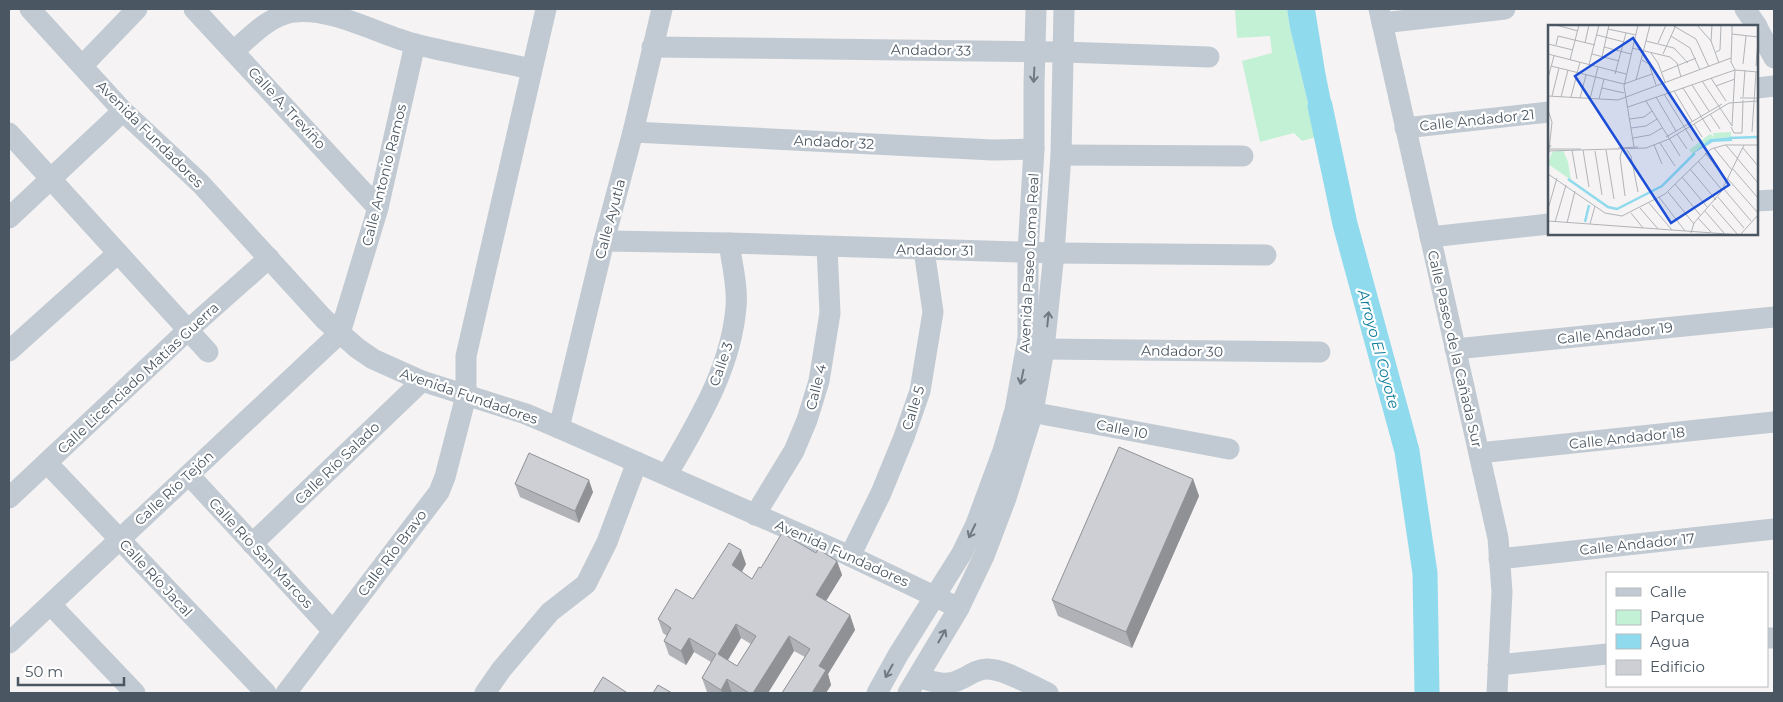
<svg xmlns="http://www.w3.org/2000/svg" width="1783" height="702" viewBox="0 0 1783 702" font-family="Montserrat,sans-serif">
<rect width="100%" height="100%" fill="#f5f3f3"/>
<path fill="#c3f1d5" d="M1235,9H1287L1290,28L1316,137L1302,141L1294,133L1260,142L1242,61L1272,53L1270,36L1237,38Z"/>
<path fill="#90daee" d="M1287,9H1315L1325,71L1338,136L1317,141L1290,28Z"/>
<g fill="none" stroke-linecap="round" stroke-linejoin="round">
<path stroke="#90daee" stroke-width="25" d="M1320,106L1345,224L1407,451L1425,573L1427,693"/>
<g stroke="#c1cad2" stroke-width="21">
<path d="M30,9L123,111L200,183L324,319L357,348L373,359L422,381L526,414L559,428L850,556L959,608"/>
<path d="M194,9L378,208"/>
<path d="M1379,9L1498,538L1502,592L1497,693"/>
<path d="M1745,9L1757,26"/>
<path d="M1382,23L1505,9"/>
<path d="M1757,27L1774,58"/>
<path d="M652,47L1063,52L1209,57"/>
<path d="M234,51C252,35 269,16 294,12C331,7 380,35 415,44C453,54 493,60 531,69"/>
<path d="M83,65L137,9"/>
<path d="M1757,88L1774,86"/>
<path d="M1405,128L1549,112"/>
<path d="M633,132L993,150L1034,149"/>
<path d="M9,133L208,352"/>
<path d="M1061,155L1243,156"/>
<path d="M1757,201L1774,200"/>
<path d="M9,218L123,111"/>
<path d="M1430,237L1549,224"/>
<path d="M604,241L729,243L1054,253L1266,255"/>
<path d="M1044,349L1320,352"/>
<path d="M1455,349L1774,317"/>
<path d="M9,351L118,253"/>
<path d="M1020,410L1229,449"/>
<path d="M559,428L604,241L633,132L662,9"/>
<path d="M1479,453L1774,422"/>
<path d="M47,463L266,693"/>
<path d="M189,475L333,631"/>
<path d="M667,475C697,423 731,369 736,307C738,287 732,264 729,243"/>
<path d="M9,498L188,330L269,258"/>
<path d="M755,515L794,451L807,420L819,381L830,313L827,247"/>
<path d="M252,544L422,381"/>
<path d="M850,556L881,493L904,437L920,391L933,312L924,250"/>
<path d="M1499,559L1774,529"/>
<path d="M51,605L135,693"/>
<path d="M1767,638H1774"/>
<path d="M9,643L340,333L378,208L415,44"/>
<path d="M1498,665L1607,654"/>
<path d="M918,677C931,681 946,687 959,680C969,676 976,669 987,669C1005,669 1032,686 1048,693"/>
<path d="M286,693L439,492L445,477L466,396V356L546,9"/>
<path d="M485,693L501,670L550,612L586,584L607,542L637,462"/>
<path d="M877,693L898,655L962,553L976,524L1003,451L1015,410L1028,338V252L1034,149V85L1036,9"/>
<path d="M908,693L959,608L984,556L1006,498L1033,412L1044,349L1054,253L1061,155L1064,9"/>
</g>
</g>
<g fill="#b0b2b7" fill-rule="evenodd">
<path d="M1193,479L1199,496L1132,648L1058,616L1052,600Z"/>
<path d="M515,484L593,492L579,523L520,497Z"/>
<path d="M816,553L837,561L842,575L826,601L850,615L855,630L828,674L831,685L826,693H782L805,657L794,651L768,693H709L707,692L702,678L711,662L694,652L686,665L669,655L664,641L667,636L663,633L658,619L693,599L746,564L742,572L752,579L761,568ZM741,638L751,644L737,666L728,660Z"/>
</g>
<g fill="#909195">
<path d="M1193,479L1199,496L1132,648L1126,632Z"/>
<path d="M589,480L593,492L579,523L575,511Z"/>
<path d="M741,550L746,564L737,580L732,565Z"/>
<path d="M837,561L842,575L821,609L816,595Z"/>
<path d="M850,615L855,630L828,674L831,685L826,693H812L819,666Z"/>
<path d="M736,624L741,638L723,668L718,654Z"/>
<path d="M789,636L794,651L768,693H753Z"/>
<path d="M689,638L694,652L686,665L681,651Z"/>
<path d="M727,679L732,693H722L721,690Z"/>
</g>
<g fill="#cdcfd5" stroke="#909195" fill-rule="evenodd">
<path d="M1119,447L1193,479L1126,632L1052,600Z"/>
<path d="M529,453L589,480L575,511L515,484Z"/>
<path d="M782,533L816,553L818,549L837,561L816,595L850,615L819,666L826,670L812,693H782L810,649L789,636L753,693H749L727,679L721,690L702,678L716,654L689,638L681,651L664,641L671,628L658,619L676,589L693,599L729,543L741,550L732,565L752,579L759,567L761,568ZM736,624L756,636L737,666L718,654Z"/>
<path d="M603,677L626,692L625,693H593Z"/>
<path d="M658,685L672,693H653Z"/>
</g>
<defs><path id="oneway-shaft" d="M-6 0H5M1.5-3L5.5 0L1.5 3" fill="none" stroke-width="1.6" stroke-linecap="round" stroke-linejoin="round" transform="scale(1.25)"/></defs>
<g stroke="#6e7983">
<use href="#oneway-shaft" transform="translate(1034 75) rotate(93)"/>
<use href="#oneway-shaft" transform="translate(1048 319) rotate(-84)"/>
<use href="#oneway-shaft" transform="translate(1022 377) rotate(102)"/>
<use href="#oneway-shaft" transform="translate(972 531) rotate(116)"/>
<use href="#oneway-shaft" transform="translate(942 636) rotate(-60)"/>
<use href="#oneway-shaft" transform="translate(889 671) rotate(119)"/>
</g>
<g text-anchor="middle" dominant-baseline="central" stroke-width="4.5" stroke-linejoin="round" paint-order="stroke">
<g font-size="14" fill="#4a5661" stroke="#fff">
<text transform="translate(931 50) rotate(1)">Andador 33</text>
<text transform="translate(287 108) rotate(47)">Calle A. Treviño</text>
<text transform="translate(1477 120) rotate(-6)">Calle Andador 21</text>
<text transform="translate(150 134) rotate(45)">Avenida Fundadores</text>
<text transform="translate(834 142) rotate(3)">Andador 32</text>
<text transform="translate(384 175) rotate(-76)">Calle Antonio Ramos</text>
<text transform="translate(610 219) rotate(-75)">Calle Ayutla</text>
<text transform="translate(935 250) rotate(1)">Andador 31</text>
<text transform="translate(1029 263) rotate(-87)">Avenida Paseo Loma Real</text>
<text transform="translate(1615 333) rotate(-6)">Calle Andador 19</text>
<text transform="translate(1455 349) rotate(77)">Calle Paseo de la Cañada Sur</text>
<text transform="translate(1182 351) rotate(1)">Andador 30</text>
<text transform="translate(721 364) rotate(-71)">Calle 3</text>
<text transform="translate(138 378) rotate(-43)">Calle Licenciado Matías Guerra</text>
<text transform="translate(816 387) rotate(-76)">Calle 4</text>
<text transform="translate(469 396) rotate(19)">Avenida Fundadores</text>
<text transform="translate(913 408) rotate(-73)">Calle 5</text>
<text transform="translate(1122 429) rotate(11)">Calle 10</text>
<text transform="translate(1627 438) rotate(-6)">Calle Andador 18</text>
<text transform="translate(337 463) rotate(-44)">Calle Río Salado</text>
<text transform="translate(174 488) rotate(-43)">Calle Río Tejón</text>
<text transform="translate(1637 544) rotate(-6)">Calle Andador 17</text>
<text transform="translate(261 553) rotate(47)">Calle Río San Marcos</text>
<text transform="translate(392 553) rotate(-53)">Calle Río Bravo</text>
<text transform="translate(842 553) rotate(24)">Avenida Fundadores</text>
<text transform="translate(156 578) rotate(47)">Calle Río Jacal</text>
</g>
<g font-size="15" font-style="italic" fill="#0c7c9b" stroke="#fff">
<text transform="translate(1379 349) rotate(75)">Arroyo El Coyote</text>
</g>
</g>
<g transform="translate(1548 25)">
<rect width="210" height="210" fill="#f5f3f3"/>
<path d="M183,107V112L162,114L145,129L141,125L162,109L166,112L165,108ZM15,125L20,137L23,155L0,139L4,127Z" fill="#c3f1d5"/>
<path d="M184,112V116L165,117L144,129L162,114Z" fill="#90daee"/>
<path fill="none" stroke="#90daee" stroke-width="2.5" d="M181,113L210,112M20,154L60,182L69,184L114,161L147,128M37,197L41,180"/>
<path fill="none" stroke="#b1b4b9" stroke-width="1" d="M8,0L30,6M124,0L148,14L161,42M149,0L163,16L171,38M184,0V9L210,12M60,4L88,10M184,9L183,37L187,45M49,10L76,17M123,11L142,23L152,45M98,16L126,23L140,38M163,16L164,0M37,18L41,0M110,18L118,0M0,19L25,25M8,20L10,11L47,20M56,22L83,29M84,23L122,32L129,38L133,52M168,27L172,25L173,0M103,28L110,38L117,57M0,29L78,49M44,29L71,36M115,29L128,0M54,32L61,0M22,35L31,0M94,35L101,39L108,60M195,39L198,11M41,40L51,0M3,41L76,59L104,49M208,41L210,14M114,47L148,33M67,49L78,8M0,53L6,31M163,53L178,76M88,55L102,0M154,56L184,101M144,60L161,86M168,61L187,54M54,63L76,68M135,63L163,107M126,66L144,96M116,69L145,116M0,71L70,75L183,33M4,71L11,43M13,72L20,45M23,72L32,37M108,72L128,106M195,72L197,45M32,73L38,50M192,73H210M42,74L50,42M51,74L56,54M98,76L132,131M80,82L187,45L210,47M0,85L4,97L0,135M162,89L172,104M82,94L96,92L104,86M146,99L154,112M184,101L187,45M183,102L186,108H194L195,75M83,103L98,101L109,94M204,107L208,47M129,109L139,124M118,112L174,79M85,113L102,110L114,103M112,118L127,141M3,120L0,126L98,123L121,114L181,78L210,76M106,120L114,139M178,120L210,158M86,122L76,61L90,0M70,123L90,122M166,123L184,145M195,123L210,141M2,124H33M24,125L29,154M35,125L41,162M58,125L66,174M74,125L72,132L77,171M79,125L83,131L90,167M47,126L54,170M157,128L179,155M150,136L174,165M142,144L168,175M185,144L210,173M0,149L57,188L74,191L117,169L163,124L177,120H210M134,152L160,183M180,154L210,188M127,159L152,190M175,163L203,196M120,167L146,199M111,172L137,206M170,172L196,203M101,178L124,205M164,180L190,210M92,183L110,204M0,184L9,153M157,186L176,208M83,188L95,203M150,193L163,207M0,196L193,210M7,197L18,160M19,198L27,166M42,199L47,181M143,208L146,198L173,167L196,120M192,210L210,190"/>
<path fill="#1d4ed8" fill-opacity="0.15" stroke="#1d4ed8" stroke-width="2.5" d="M85,13L181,160L123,198L27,51Z"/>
<rect width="210" height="210" fill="none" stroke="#4a5661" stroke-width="2.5"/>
</g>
<rect width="1783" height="702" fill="none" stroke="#4a5661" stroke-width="20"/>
<rect x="1606" y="572" width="162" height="115" fill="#ffffff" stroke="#b7bbc0"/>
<rect x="1616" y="588" width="25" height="8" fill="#c1cad2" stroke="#b7bbc0"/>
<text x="1650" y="597" font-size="15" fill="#4a5661">Calle</text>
<rect x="1616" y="610" width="25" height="15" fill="#c3f1d5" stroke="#b7bbc0"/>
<text x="1650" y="622" font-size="15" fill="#4a5661">Parque</text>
<rect x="1616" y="634" width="25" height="15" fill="#90daee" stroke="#b7bbc0"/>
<text x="1650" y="647" font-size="15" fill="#4a5661">Agua</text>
<rect x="1616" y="660" width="25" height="15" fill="#cdcfd5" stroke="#b7bbc0"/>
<text x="1650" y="672" font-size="15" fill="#4a5661">Edificio</text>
<path d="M18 677v8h106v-8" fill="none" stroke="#4a5661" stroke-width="2.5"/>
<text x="25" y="677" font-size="15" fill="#4a5661" stroke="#ffffff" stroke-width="4" paint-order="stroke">50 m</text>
</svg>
